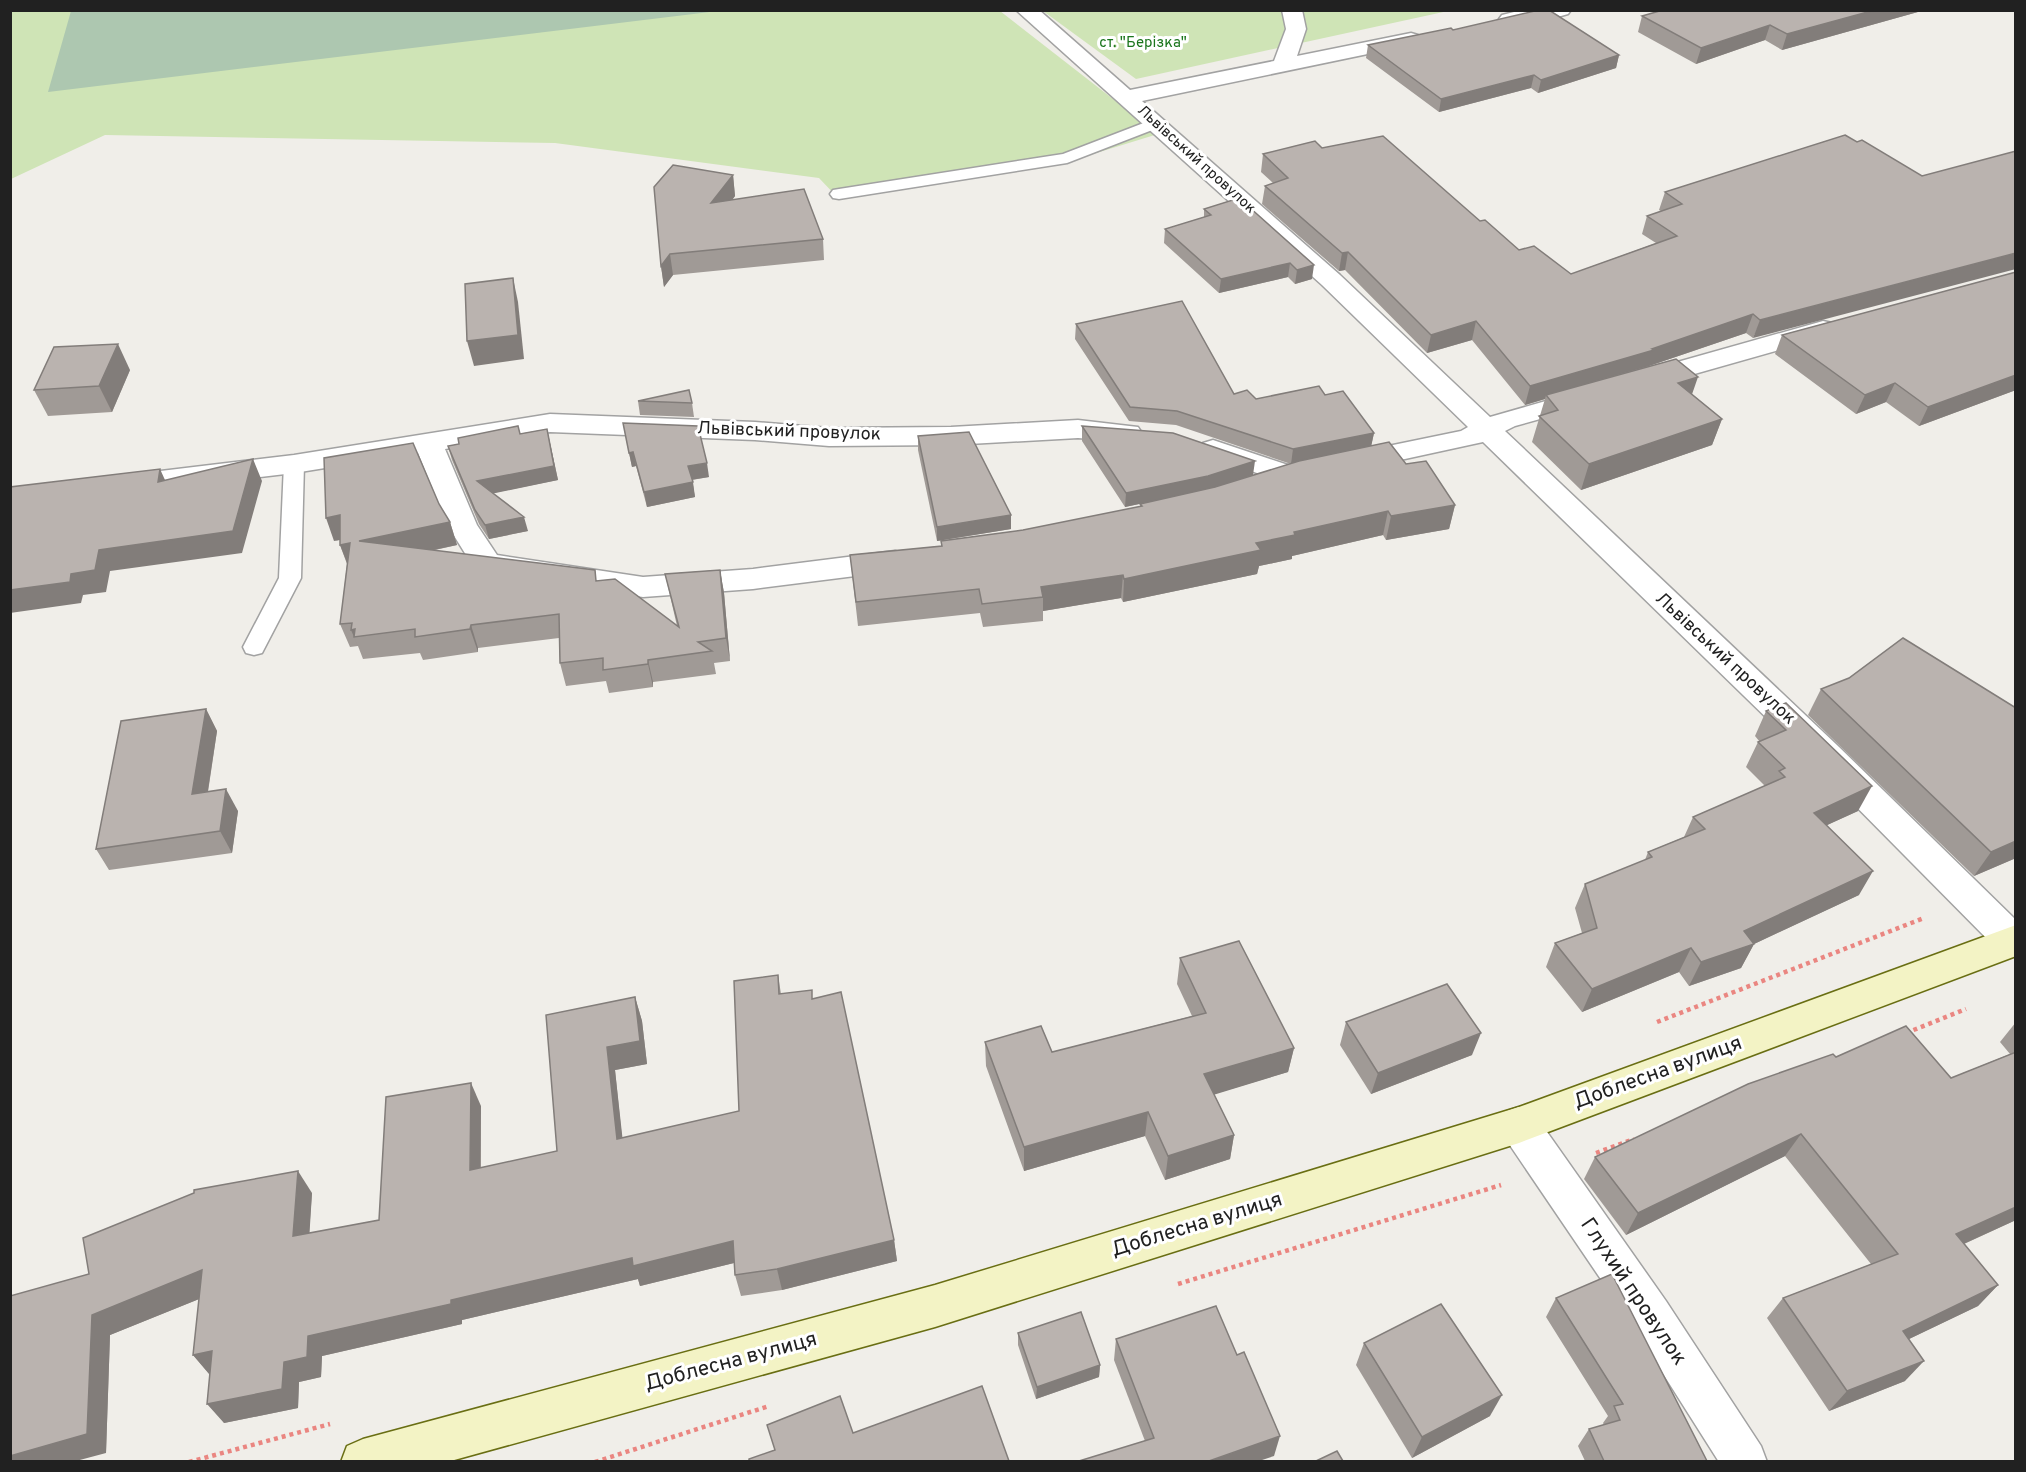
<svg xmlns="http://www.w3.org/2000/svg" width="2026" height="1472" viewBox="0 0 2026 1472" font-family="Overpass,sans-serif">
<rect width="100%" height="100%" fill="#f0eee9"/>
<g fill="#cfe4b6">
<path d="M10,11H1000L1158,134L1067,162L838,198L819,178L555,143L105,135L11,179Z"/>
<path d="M1043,11H1448L1136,79Z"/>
</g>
<path fill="#adc7b0" d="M71,11V10L718,11L48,92Z"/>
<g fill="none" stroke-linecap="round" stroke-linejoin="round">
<g stroke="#a2a2a2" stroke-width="3">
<g id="lane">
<path d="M1154,119L1160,121L1162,124L1160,127L1067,163L839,199L833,198L830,194L833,190L839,189L1063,154Z"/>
<path d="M294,457L301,459L304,464L301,578L262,653L254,655L246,653L243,647L279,578L284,464L287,459Z"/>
</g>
</g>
<g stroke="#a2a2a2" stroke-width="3">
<g id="street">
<path d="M1016,10H1039L1130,90L1274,61L1286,29L1282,10H1302L1306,29L1297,56L1411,33L1418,35L1422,39L1418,43L1411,45L1142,101L1340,275L1490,417L1584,390L1594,392L1598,398L1594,404L1515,426L1505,431L1839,747L2016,920V955L2000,952L1815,765L1483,442L1290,484L1203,455L1199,449L1203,443L1213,440L1291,466L1461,431L1468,427L1322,285Z"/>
<path d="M1522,10H1571L1568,14L1561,16L1509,25L1502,23L1499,19L1502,15Z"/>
<path d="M1823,321L1832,323L1836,329L1832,335L1645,388L1635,386L1632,380L1635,374Z"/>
<path d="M550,414L755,422L829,428L951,427L1078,420L1138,427L1142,433L1138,439L1128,442L1078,438L951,445L829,446L755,440L550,432L445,449L477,525L497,555L643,577L753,569L895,551L906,554L910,561L906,568L895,571L753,589L643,597L476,571L448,526L418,453L294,473L119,494L109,492L105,485L109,478L119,476L294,455Z"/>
<path d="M1519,1107L1533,1112L1666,1301L1761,1446L1767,1462H1719L1636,1331L1505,1138L1499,1125L1505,1112Z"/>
</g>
</g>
<g stroke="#696e13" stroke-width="3">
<path id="secondary" d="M2016,925V956L1519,1143L935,1327L447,1462H341L347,1446L363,1439L935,1285L1519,1107Z"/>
</g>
<g stroke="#ea8681" stroke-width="4.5" stroke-dasharray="4 4" stroke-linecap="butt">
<path d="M1657,1022L1924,918"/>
<path d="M1906,1033L1966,1009"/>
<path d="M1596,1153L1634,1139"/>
<path d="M1178,1284L1501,1185"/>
<path d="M189,1462L330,1424"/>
<path d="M595,1462L769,1406"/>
</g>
<use href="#lane" fill="#fff" fill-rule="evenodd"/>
<use href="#street" fill="#fff" fill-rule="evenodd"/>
<use href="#secondary" fill="#f3f3c5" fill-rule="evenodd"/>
</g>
<g fill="#a09a96">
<path d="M1663,10H1925L1782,50L1765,40L1696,64L1638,32L1642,16Z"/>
<path d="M1453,30L1619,55L1616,68L1538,93L1531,88L1439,112L1366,58L1368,45Z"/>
<path d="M1845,135L1753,338L1746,333L1649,366L1692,394L1722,419L1712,445L1581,490L1532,442L1545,399L1525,405L1472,340L1427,353L1345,270L1339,271L1262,204L1265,186L1273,183L1261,172L1263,154L1322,148L1480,221L1519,250L1571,274L1656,243L1642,234L1647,216L1661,211L1659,210L1665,192Z"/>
<path d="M733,175L735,196L732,200L823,239L824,260L673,275L664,287L661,266Z"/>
<path d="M1239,198L1312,279L1295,284L1288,277L1219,293L1164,243L1165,229L1204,217V209Z"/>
<path d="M2016,272V390L1919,426L1886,402L1856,414L1775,354L1782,335Z"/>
<path d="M1076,324L1234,394L1256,399L1325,395L1374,433L1371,446L1406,464L1455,505L1449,529L1386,540L1383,535L1292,556V559L1259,566L1257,574L1123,602L1121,598L1043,611V621L983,627L980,613L858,626L850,555L941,546V541L1023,530L1140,507V504L1153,501L1125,507L1082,441V426L1253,475L1212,488L1291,464L1176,425L1129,421L1075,339Z"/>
<path d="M130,370L112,412L48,416L34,390Z"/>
<path d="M638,401L692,403L694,417L640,415Z"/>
<path d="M623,423L709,477L692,480L695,497L647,507L636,466L632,467Z"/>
<path d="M547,429L558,480L493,493L528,531L489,539L479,524L452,460L448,446Z"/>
<path d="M918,436L1011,515V529L937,541L918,450Z"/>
<path d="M439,504L450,522L457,545L435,550L598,581L677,626L665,574L720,570L724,593L730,661L714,663L716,674L653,682V687L609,693L606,681L566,686L560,663L559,638L478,648V652L423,660L420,653L363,659L358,646L350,647L340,624L347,564L340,545V540L334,541Z"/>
<path d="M1821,689L2016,858L1974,876L1808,715Z"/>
<path d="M1786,703L1858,811L1827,825L1859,895L1754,944L1741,968L1689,986L1679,972L1582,1012L1546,967L1555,943L1582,933L1575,908L1585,884L1645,860L1648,852L1684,837L1693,817L1765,786L1746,767L1758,742H1760L1755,736L1766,711Z"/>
<path d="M206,709L217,731L208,792L238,811L232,853L109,870L96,849Z"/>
<path d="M1180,958L1294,1048L1288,1072L1214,1094L1234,1135L1230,1159L1165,1180L1145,1136L1024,1171L986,1066L985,1042L1052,1052L1192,1016L1177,984Z"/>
<path d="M778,975L781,994L813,998L894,1240L897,1261L782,1290L741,1296L735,1275L734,1263L640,1286L638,1279L462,1320V1324L322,1356L321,1377L299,1382L298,1408L224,1423L210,1375L193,1355L199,1299L110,1335L106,1453L89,1274L312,1193L309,1233L379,1220L481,1106V1168L557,1151L635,997L642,1021L647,1064L615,1070L622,1138L739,1111Z"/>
<path d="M1346,1022L1472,1055L1371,1094L1340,1045Z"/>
<path d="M2016,1022V1220L1964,1244L1998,1285L1978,1306L1909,1339L1905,1381L1829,1411L1767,1318L1783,1298L1871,1264L1785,1156L1626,1235L1584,1179L1595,1157L1836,1057L1951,1078L2010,1054L2000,1042Z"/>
<path d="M1556,1298L1707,1461H1585L1578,1446L1589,1429L1604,1425L1603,1423L1608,1416L1546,1317Z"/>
<path d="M1018,1333L1100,1365L1099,1377L1036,1399L1018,1345Z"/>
<path d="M1116,1339L1274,1456L1145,1441L1114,1360Z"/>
<path d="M1364,1343L1490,1416L1412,1458L1356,1365Z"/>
</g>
<g fill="#827d7a">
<path d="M1875,10H1925L1782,50L1787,34Z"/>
<path d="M1770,25L1765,40L1696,64L1701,48Z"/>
<path d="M1619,55L1616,68L1538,93L1541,80Z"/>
<path d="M1534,75L1531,88L1439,112L1441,99Z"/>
<path d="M733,175L735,196L714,224L711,203Z"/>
<path d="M1348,252L1345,270L1339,271L1342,253Z"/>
<path d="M2016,253V269L1753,338L1760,320Z"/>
<path d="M670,254L673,275L664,287L661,266Z"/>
<path d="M1290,263L1288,277L1219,293L1221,279Z"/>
<path d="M1314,265L1312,279L1295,284L1297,270Z"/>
<path d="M513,278L518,302L524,359L474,366L467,341Z"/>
<path d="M1753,314L1746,333L1649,366L1546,395L1545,399L1525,405L1530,386L1652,349Z"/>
<path d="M1476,321L1472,340L1427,353L1431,335Z"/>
<path d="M118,344L130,370L112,412L99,386Z"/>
<path d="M2016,375V390L1919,426L1928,407Z"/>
<path d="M1698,377L1689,403L1678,383Z"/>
<path d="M1895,383L1886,402L1856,414L1865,395Z"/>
<path d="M1722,419L1712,445L1581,490L1589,464Z"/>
<path d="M547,429L558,480L481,496L477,481Z"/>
<path d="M1374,433L1371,447L1291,464L1293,449Z"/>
<path d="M633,452L636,466L632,467L629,453Z"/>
<path d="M253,459L262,481L242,553L110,571L106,592L83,595L81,603L10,613V590L99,550Z"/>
<path d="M1255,461L1253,475L1206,490L1125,507L1126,493Z"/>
<path d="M707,463L709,477L690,480L688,466Z"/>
<path d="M160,469L170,491L158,482Z"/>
<path d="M693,482L695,497L647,507L644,492Z"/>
<path d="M1455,505L1449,529L1386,540L1391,516Z"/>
<path d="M1388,511L1383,535L1292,556V559L1259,566L1257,574L1123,602L1124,579L1294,532Z"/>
<path d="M340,515L349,538L334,541L326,518Z"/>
<path d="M1011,515V529L937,541V527Z"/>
<path d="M524,517L528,531L489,539L485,525Z"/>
<path d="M450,522L457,545L367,564L359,541Z"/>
<path d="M350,543L349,568L340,545Z"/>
<path d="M720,570L724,593L730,661L726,638Z"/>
<path d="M1123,575L1121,598L1043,611V597L1041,587Z"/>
<path d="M471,625L478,648V652L470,629Z"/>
<path d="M355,629L354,637L361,653L351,630Z"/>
<path d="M648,660L653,682V687L648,664Z"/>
<path d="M206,709L217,731L204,816L192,794Z"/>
<path d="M1872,786L1858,811L1801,837L1814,813Z"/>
<path d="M226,789L238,811L232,853L220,831Z"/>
<path d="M2016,841V858L1974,876L1991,852Z"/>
<path d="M1873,871L1859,895L1754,944L1741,968L1689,986L1701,962L1744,931Z"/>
<path d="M1691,948L1679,972L1582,1012L1592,989Z"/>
<path d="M635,997L642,1021L647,1064L615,1070L625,1161L617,1139L607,1047Z"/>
<path d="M1481,1033L1472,1055L1371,1094L1378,1073Z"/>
<path d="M1294,1048L1288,1072L1200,1099L1204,1074Z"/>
<path d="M471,1083L481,1106L480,1192L470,1170Z"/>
<path d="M1148,1112L1145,1136L1024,1171V1147Z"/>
<path d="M1801,1134L1785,1156L1626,1235L1638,1213Z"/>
<path d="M1234,1135L1230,1159L1165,1180L1168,1156Z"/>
<path d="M298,1171L312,1193L308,1257L293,1236Z"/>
<path d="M2016,1207V1220L1937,1256L1956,1234Z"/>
<path d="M894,1240L897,1261L782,1290L777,1269Z"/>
<path d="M733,1241L738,1262L640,1286L638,1279L462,1320V1324L322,1356L321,1377L299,1382L298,1408L224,1423L207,1404L308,1336L451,1300L632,1258Z"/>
<path d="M202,1270L219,1291L110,1335L106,1453L76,1461H10V1456L92,1315Z"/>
<path d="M1998,1285L1978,1306L1884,1351L1903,1331Z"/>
<path d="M212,1351L229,1371L210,1375L193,1355Z"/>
<path d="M1924,1361L1905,1381L1829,1411L1847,1391Z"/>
<path d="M1100,1365L1099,1377L1036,1399L1037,1387Z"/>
<path d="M1502,1395L1490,1416L1412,1458L1422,1437Z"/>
<path d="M1280,1436L1274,1456L1259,1461H1209Z"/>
</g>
<g fill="#bab3af" stroke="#827d7a" stroke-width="1.5">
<path d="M1539,10H1549L1619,55L1541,80L1534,75L1441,99L1368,45L1451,28L1453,30Z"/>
<path d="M1663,10H1875L1787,34L1770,25L1701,48L1642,16Z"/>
<path d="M1845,135L1857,142L1862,140L1922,176L2016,151V253L1760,320L1753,314L1652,349L1654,350L1530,386L1476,321L1431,335L1348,252L1342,253L1265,186L1288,178L1263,154L1315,141L1322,148L1383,136L1480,221L1485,220L1519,250L1534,246L1571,274L1677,236L1647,216L1682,204L1665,192Z"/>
<path d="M673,165L733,175L711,203L804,189L823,239L670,254L661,266L654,187Z"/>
<path d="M1239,198L1314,265L1297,270L1290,263L1221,279L1165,229L1211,215L1204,209Z"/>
<path d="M2016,272V375L1928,407L1895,383L1865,395L1782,335Z"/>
<path d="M513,278L518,335L467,341L465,284Z"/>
<path d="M1182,301L1234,394L1247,390L1256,399L1319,386L1325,395L1343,391L1374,433L1293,449L1177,411L1130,407L1076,324Z"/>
<path d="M118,344L99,386L34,390L54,347Z"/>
<path d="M1676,359L1698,377L1678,383L1722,419L1589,464L1539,416L1558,410L1546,395Z"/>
<path d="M689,390L692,403L638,401Z"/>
<path d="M623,423L698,426L707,463L688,466L693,482L644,492L633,452L629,453Z"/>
<path d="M518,426L520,434L547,429L554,466L477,481L524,517L485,525L475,510L448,446L459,444L458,438Z"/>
<path d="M1082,426L1173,433L1255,461L1208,476L1126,493Z"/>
<path d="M969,432L1011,515L937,527L918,436Z"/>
<path d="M1389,442L1406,464L1426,461L1455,505L1391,516L1388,511L1294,532L1295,535L1256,543L1261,550L1124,579L1123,575L1041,587L1043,597L982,604L979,589L856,602L850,555L942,546L941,541L1023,530L1142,506L1140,504L1215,487L1299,461Z"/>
<path d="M413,443L439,504L450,522L359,541L595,570L596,581L615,579L679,627L665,574L720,570L726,638L698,642L712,651L648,660V664L603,670V658L560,663L559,614L471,625L470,629L415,637V629L354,637L355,629L351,630L352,623L340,624L350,543L340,545V515L326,518L324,458Z"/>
<path d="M253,459L233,531L99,550L95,570L71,574L70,582L10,590V487L160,469L158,482Z"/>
<path d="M1903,638L2016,708V841L1991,852L1821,689L1849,678Z"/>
<path d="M1786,703L1872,786L1814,813L1873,871L1744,931L1754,944L1701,962L1691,948L1592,989L1555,943L1597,928L1585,884L1652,857L1648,852L1705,829L1693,817L1785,777L1779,771L1785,768L1758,742L1786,730L1766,711Z"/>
<path d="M206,709L192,794L226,789L220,831L96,849L121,721Z"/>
<path d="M1239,941L1294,1048L1204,1074L1234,1135L1168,1156L1148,1112L1024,1147L985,1042L1041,1026L1052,1052L1206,1013L1180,958Z"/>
<path d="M778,975L779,994L812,990V999L841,992L894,1240L777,1269L735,1275L733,1241L633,1266L632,1258L451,1300V1304L308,1336L307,1357L284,1362L282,1389L207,1404L212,1351L193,1355L202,1270L92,1315L87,1434L10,1456V1296L89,1274L83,1238L194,1193V1190L298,1171L293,1236L379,1220L386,1097L471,1083L470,1170L557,1151L546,1015L635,997L640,1041L607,1047L617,1139L739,1111L734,981Z"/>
<path d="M1447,984L1481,1033L1378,1073L1346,1022Z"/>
<path d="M1906,1026L1951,1078L2016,1052V1207L1956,1234L1998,1285L1903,1331L1924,1361L1847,1391L1783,1298L1898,1254L1801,1134L1638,1213L1595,1157L1748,1084L1833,1054L1836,1057Z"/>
<path d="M1612,1274L1707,1461H1604L1589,1429L1620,1420L1614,1406L1623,1404L1556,1298Z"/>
<path d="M1441,1304L1502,1395L1422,1437L1364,1343Z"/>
<path d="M1216,1306L1237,1355L1244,1352L1280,1436L1209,1461H1079L1154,1438L1116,1339Z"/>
<path d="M1081,1312L1100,1365L1037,1387L1018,1333Z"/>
<path d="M982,1386L1009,1461H749V1459L775,1450L767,1425L840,1396L853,1433Z"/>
<path d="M1337,1451L1343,1461H1316Z"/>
</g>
<g text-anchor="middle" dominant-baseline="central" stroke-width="6" stroke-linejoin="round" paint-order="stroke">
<g font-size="15" fill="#1a751c" stroke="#fff">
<text x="1143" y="43">ст. "Берізка"</text>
</g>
<g font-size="15" fill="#212121" stroke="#fff">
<text transform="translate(1196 160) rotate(42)">Львівський провулок</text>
</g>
<g font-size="18" fill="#212121" stroke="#fff">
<text transform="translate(789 432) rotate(2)">Львівський провулок</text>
<text transform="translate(1725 659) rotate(43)">Львівський провулок</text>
</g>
<g font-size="21" fill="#212121" stroke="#fff">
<text transform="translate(1658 1073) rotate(-20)">Доблесна вулиця</text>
<text transform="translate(1197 1225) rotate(-17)">Доблесна вулиця</text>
<text transform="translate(1633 1292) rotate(56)">Глухий провулок</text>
<text transform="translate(731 1362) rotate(-15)">Доблесна вулиця</text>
</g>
</g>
<rect width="2026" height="1472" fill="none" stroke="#212121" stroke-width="24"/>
</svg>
